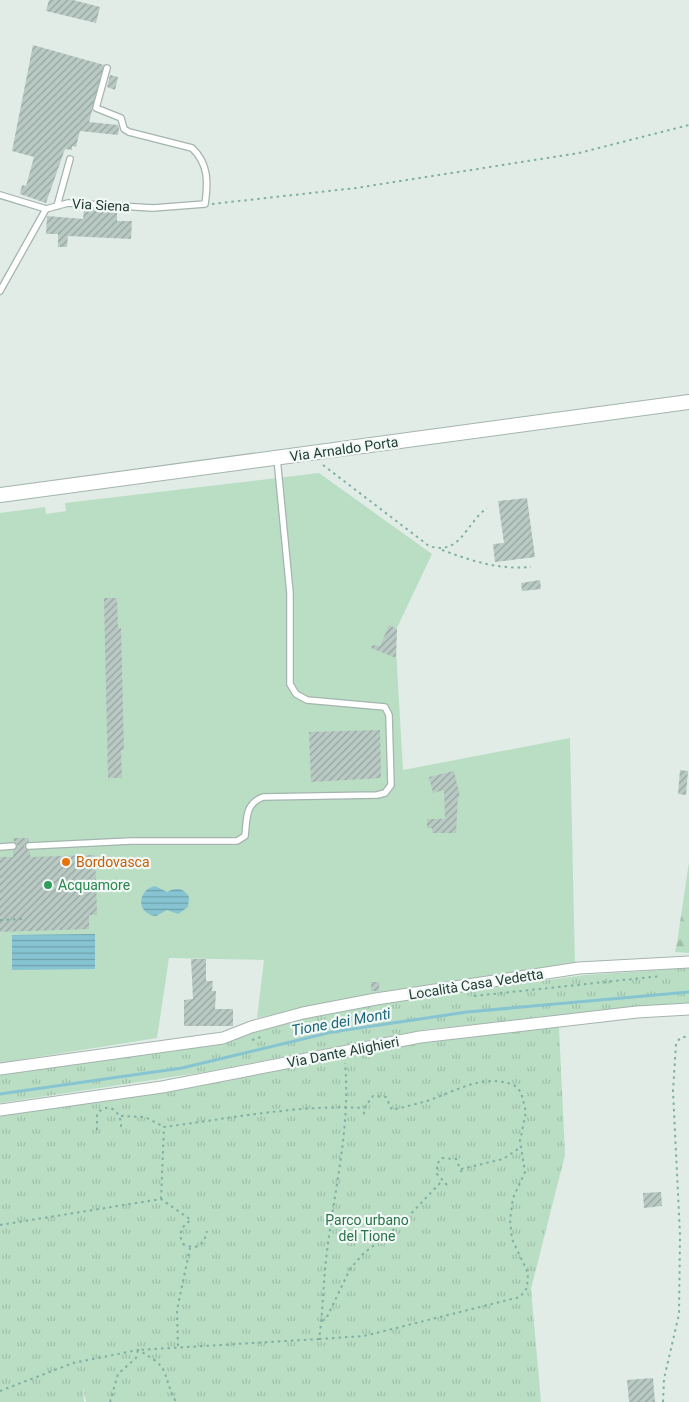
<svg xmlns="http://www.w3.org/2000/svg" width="689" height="1402" viewBox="0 0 689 1402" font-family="Roboto,sans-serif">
<defs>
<pattern id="forest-firs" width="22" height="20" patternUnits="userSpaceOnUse" patternTransform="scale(1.25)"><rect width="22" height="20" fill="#b9dec4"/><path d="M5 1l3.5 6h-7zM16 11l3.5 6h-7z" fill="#9fbfa9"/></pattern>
<pattern id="park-tufts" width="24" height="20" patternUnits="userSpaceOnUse" patternTransform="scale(1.25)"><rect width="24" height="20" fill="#b9dec4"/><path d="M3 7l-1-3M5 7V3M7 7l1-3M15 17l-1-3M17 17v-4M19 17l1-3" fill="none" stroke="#9fbfa9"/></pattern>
<pattern id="water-rules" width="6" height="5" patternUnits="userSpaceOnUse" patternTransform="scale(1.25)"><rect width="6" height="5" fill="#87c4d2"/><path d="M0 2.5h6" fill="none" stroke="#6ea0ab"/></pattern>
<pattern id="building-hatch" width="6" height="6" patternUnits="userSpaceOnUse" patternTransform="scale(1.25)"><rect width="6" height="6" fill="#b9c9c3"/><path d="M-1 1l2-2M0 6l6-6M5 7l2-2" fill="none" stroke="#96a49f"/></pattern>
</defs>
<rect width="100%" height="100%" fill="#e1ece7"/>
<path fill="#b9dec4" d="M319,473L432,554L395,632L403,770L570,738L575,965C468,979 362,993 257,1018L264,960L169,958L157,1038L0,1063V513L45,507L46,514L66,511L65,503Z"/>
<path fill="url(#forest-firs)" d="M689,862V953L675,952L677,943Z"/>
<g fill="url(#park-tufts)">
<path d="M689,968V1004L428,1029L205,1072L0,1103V1074L228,1042L260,1030L310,1017L395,1001L585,975Z"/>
<path d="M559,1027L565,1155L531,1289L541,1402H86L83,1387L84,1402H0V1114L433,1041Z"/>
</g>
<g fill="url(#water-rules)">
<path d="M155,886L167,892C176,887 184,888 189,897L188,907L178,914L167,910L156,916C136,914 137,890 155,886Z"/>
<path d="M95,934V969L12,970V935Z"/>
</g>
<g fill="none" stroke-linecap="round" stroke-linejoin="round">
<path stroke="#87c4d2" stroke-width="3" d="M0,1094L182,1068L332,1032L467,1012L689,992"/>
</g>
<g fill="url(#building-hatch)">
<path d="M49,0H73L100,7L96,23L46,11Z"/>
<path d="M33,45L104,65L89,122L118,125L119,128L118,135L80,131L76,147L72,146V150L65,149L46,203L20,194L22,185L26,186L34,157L12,151Z"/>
<path d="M110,75L118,77L115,90L107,87Z"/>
<path d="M84,209L117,211V221H132L131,239L68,236L67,247H58V234H46L47,216L83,219Z"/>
<path d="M527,498L535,557L495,562L493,544L504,543L498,501Z"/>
<path d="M540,580L541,589L522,591L521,583Z"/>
<path d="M104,598H117L118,628H121L124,750H121L122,778H108Z"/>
<path d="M389,625L397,629L396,658L371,648L372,645L380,646Z"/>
<path d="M380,730L381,778L311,782L309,732Z"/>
<path d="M680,770L688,771L686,795L678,794Z"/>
<path d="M454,771L460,797H458L456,833H432V828H427V819H445L444,790L433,793L429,777Z"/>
<path d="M12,838H29V841L24,846L30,851V857L95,855L97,915H89V929L0,932V857H13V851L18,846Z"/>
<path d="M191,959H206V981H213L212,991H216L215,1009H233V1026H184V1000L193,999Z"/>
<rect x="371" y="982" width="8" height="9"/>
<path d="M661,1192L662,1206L644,1208L643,1193Z"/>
<path d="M653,1378L655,1402H629L627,1380Z"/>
</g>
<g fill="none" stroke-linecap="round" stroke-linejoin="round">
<g stroke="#a4b4ae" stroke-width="8">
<g id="service">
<path d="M0,195L46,209L68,203L153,208L205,204C208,183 209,164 192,148L129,132L124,129L121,118L96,108L107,68"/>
<path d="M57,206L70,159"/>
<path d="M0,291L46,209"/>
<path d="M29,846L131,841H237L245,836C247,818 245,804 263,797L377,795L385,793L391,785L389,715L385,707L307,700L296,694L290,684V593L277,458"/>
<path d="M0,847L13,846"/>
</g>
</g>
<g stroke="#a4b4ae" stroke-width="13">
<g id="minor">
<path d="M0,1069L223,1038L251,1027L303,1013L376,999L579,968L689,962"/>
<path d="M0,1110L162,1087L420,1037L637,1012L689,1009"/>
</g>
</g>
<g stroke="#a4b4ae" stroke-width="16">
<path id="tertiary" d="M0,495L689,402"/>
</g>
<g stroke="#80b0a3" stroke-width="2" stroke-dasharray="2.5 4" stroke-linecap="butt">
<path d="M212,204L356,188L579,153L689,125"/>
<path d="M323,465L429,546C461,556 465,524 487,508"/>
<path d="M442,550C472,561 499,570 531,567"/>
<path d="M0,920L21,919V917"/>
<path d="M474,996L661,976"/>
<path d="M252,1040L264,1036"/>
<path d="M121,1116L145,1117L164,1127"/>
<path d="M97,1130V1114C108,1100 122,1112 121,1127"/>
<path d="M461,1169L503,1159L521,1147"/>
<path d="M447,1185L437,1174V1164L442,1158L456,1159L462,1173"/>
<path d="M161,1199L164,1127C226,1119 301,1104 363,1108"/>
<path d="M0,1225L161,1199L191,1220C181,1227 178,1233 183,1244C197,1251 204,1245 207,1231"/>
<path d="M322,1321L327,1317L350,1269L363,1254L404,1221L442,1181"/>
<path d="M319,1339L364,1336L520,1297L527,1288L528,1273L512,1239L510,1220L513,1198L525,1172L520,1141L526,1112L521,1092L514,1085C482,1073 457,1091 427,1101C416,1104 404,1107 392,1110L386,1097L373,1096L364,1108V1115"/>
<path d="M178,1346L177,1310L190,1248"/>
<path d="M0,1391L73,1363L138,1350C173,1369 160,1371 176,1402"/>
<path d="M110,1402L118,1374L136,1358L138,1350L319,1339C323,1313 323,1286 326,1260C333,1194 351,1129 345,1063"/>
<path d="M663,1402L664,1379L679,1314L680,1235L673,1091L676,1044L680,1038L689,1036"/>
</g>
<use href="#service" stroke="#fff" stroke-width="5.5"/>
<use href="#minor" stroke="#fff" stroke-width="11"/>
<use href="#tertiary" stroke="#fff" stroke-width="14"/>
</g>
<circle fill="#e8710a" stroke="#f1f8f5" stroke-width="2" cx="66" cy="862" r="5"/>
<circle fill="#2e9e5b" stroke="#f1f8f5" stroke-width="2" cx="48" cy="885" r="5"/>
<g text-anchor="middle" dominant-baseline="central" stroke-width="4.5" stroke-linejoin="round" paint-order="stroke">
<g font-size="14" fill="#213d36" stroke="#f1f8f5">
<text transform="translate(101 205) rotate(3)">Via Siena</text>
<text transform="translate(344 449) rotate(-8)">Via Arnaldo Porta</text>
<text transform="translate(476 984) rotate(-9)">Località Casa Vedetta</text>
<text transform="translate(343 1052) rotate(-11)">Via Dante Alighieri</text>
</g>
<g font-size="14" fill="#c56008" stroke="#f1f8f5" text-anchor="start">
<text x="76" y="862">Bordovasca</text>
</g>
<g font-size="14" fill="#27864d" stroke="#f1f8f5" text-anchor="start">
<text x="58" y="885">Acquamore</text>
</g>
<g font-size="14" fill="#2a7449" stroke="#f1f8f5">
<text x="367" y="1220">Parco urbano<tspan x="367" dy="16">del Tione</tspan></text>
</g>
<g font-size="15" font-style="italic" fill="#1a677a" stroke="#f1f8f5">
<text transform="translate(341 1022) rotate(-10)">Tione dei Monti</text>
</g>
</g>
</svg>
